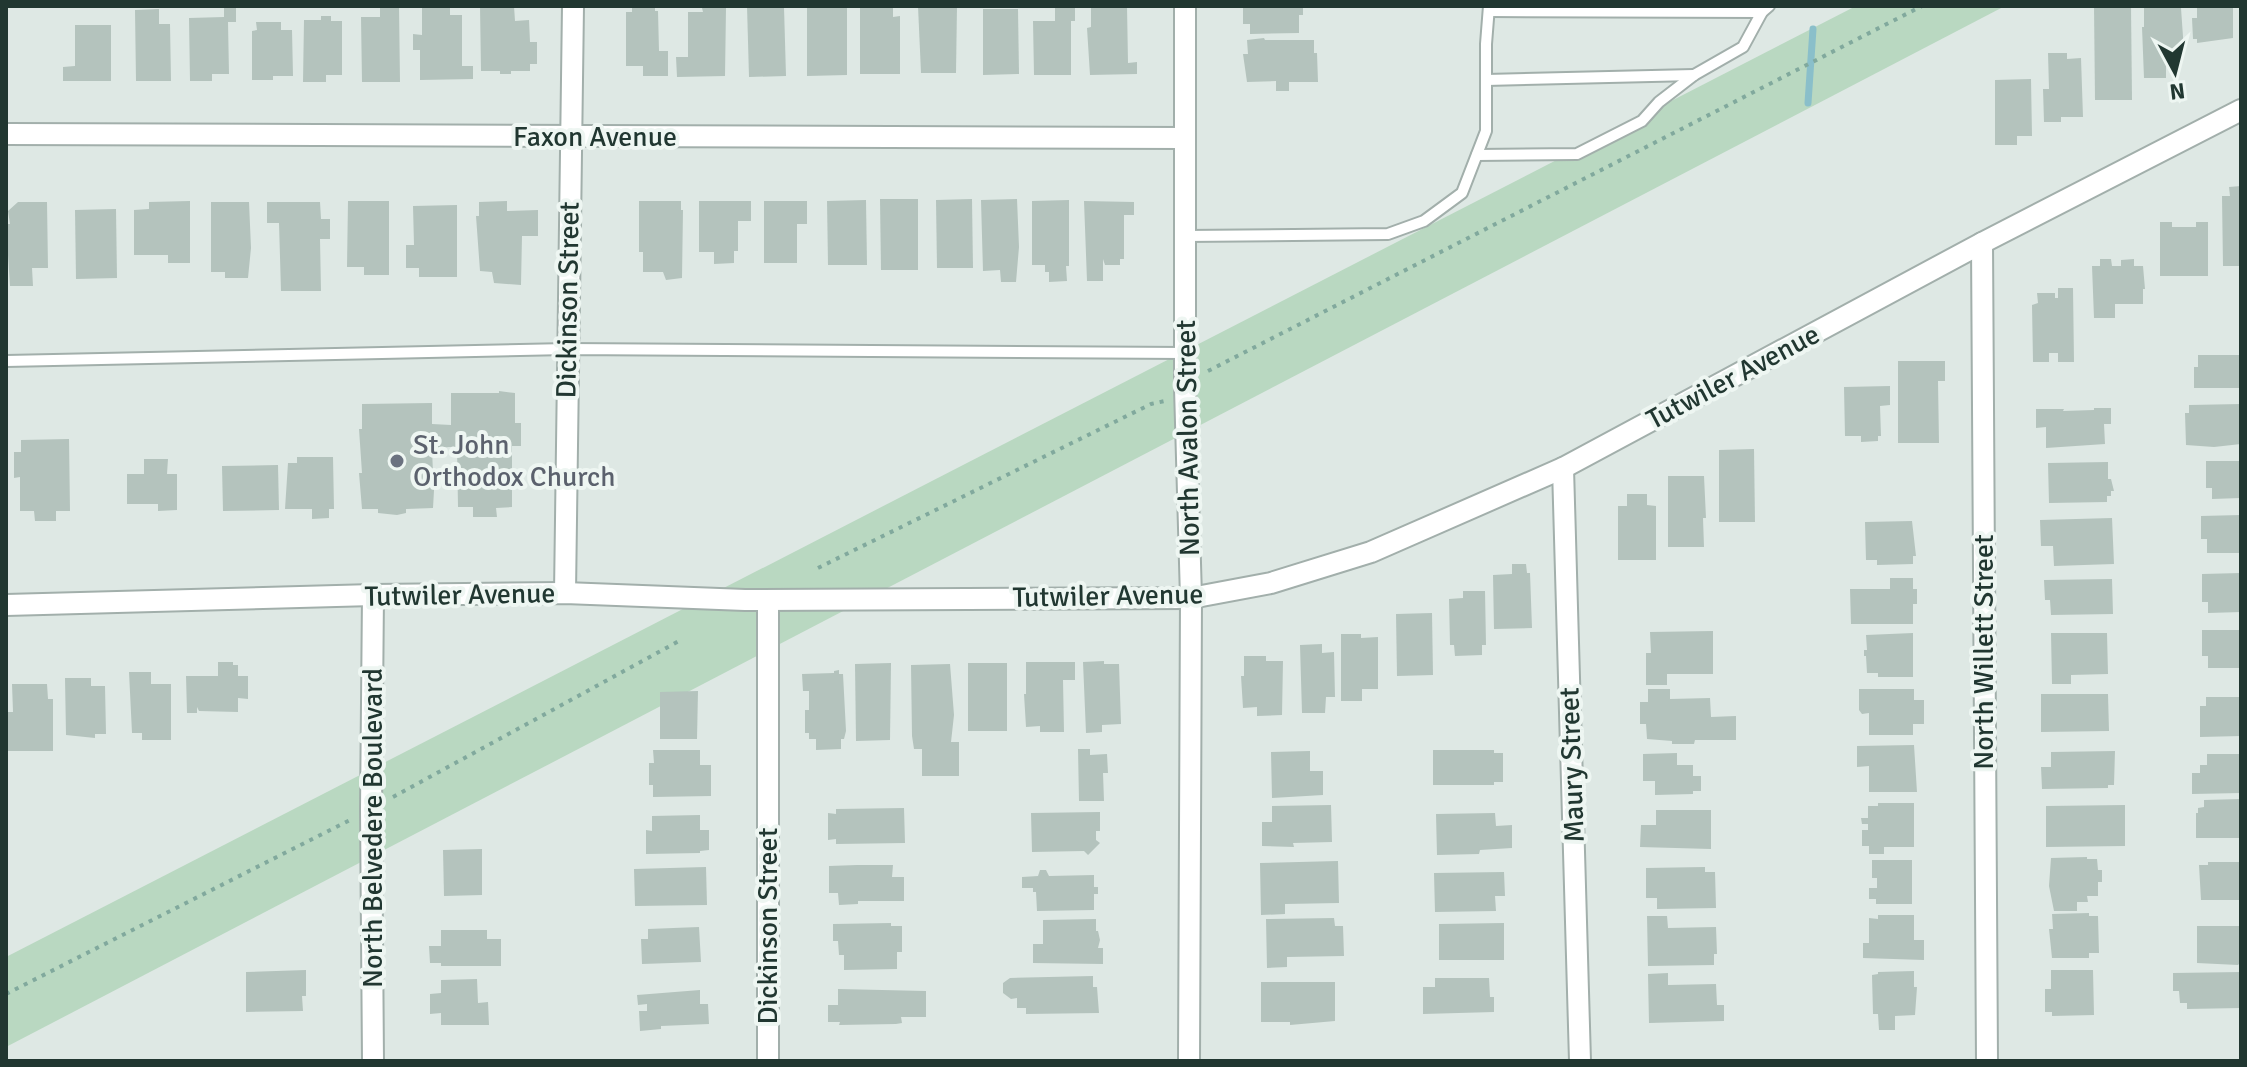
<svg xmlns="http://www.w3.org/2000/svg" width="2247" height="1067" viewBox="0 0 2247 1067" font-family="Signika,sans-serif">
<rect width="100%" height="100%" fill="#dee8e4"/>
<path fill="#b9d8c1" d="M1856,6H2005L6,1047V957Z"/>
<g fill="none" stroke-linecap="round" stroke-linejoin="round">
<path stroke="#8abfca" stroke-width="7" d="M1808,103L1813,29"/>
</g>
<g fill="#b4c3bd">
<path d="M224,6H236V22H228L229,74H212V81H190L189,18L224,17Z"/>
<path d="M380,6H399L400,82H362L361,17H380Z"/>
<path d="M422,6H450V15H462V66H473V79L420,80V50H413V34L422,35Z"/>
<path d="M480,6H514L515,21L529,20L530,42H537V64H530V71H511V74H500V71H481Z"/>
<path d="M632,6H655V11H658L659,51H668V76H643V66H626V12H632Z"/>
<path d="M747,6L784,7L786,76L749,77Z"/>
<path d="M807,6H847V75L807,76Z"/>
<path d="M918,6H957L956,73H921Z"/>
<path d="M1055,6H1075V21H1071V75H1034L1033,21H1055Z"/>
<path d="M1091,6H1127L1128,63L1137,62V74L1090,75L1087,28L1091,27Z"/>
<path d="M1243,6H1303V15H1299V33L1250,34V24H1243Z"/>
<path d="M2094,6H2131L2132,100H2095Z"/>
<path d="M2144,6L2181,8L2184,51H2181V66H2166V78H2144L2142,27H2144Z"/>
<path d="M2197,6H2233V38L2197,43V39H2193L2192,18H2197Z"/>
<path d="M702,8H726L725,76L677,77L676,57H688V12H703Z"/>
<path d="M860,8H893V17L900,16V74H860Z"/>
<path d="M159,9V24H170L171,81H136L135,10Z"/>
<path d="M983,9H1018L1019,74L983,75Z"/>
<path d="M321,16H331V21H342V75H326V82H303L304,20H321Z"/>
<path d="M256,22H281V30H292L293,76H273V80H252V31L257,30Z"/>
<path d="M75,25H111V81H63V67L75,66Z"/>
<path d="M1264,38L1265,40H1314V53H1317L1318,82H1289V91H1276V81L1247,82L1243,54H1248L1247,40Z"/>
<path d="M2048,53H2067V59L2081,58L2083,117H2061V122H2044L2043,89H2049Z"/>
<path d="M2031,79L2032,136H2017V145H1995V80Z"/>
<path d="M2241,186V266H2223L2222,196H2230L2229,187Z"/>
<path d="M880,199H918V270H881Z"/>
<path d="M972,199L973,268H937L936,200Z"/>
<path d="M1017,199L1019,247L1016,282H1001L1000,270L983,271L981,200Z"/>
<path d="M866,200L867,265H828L827,201Z"/>
<path d="M1069,200V266H1066L1067,281L1049,282V272H1045V265H1032V201Z"/>
<path d="M190,201V263H168V255H134V210L149,209V202Z"/>
<path d="M348,201H389V275H364V267H347Z"/>
<path d="M507,201V211L538,210V236H522L521,285L494,283L492,272L480,271L476,216H479V202Z"/>
<path d="M639,201H681V210H683L682,278L666,280L663,272H643V252H639Z"/>
<path d="M699,201H751V221H738V251H734V263L714,264V252H699Z"/>
<path d="M764,201H807V224H797V263H764Z"/>
<path d="M1084,201L1134,202V215H1124V259H1120V265H1105L1103,259V281H1087Z"/>
<path d="M18,202H47L48,268H32L33,286H10L6,224H10L8,211Z"/>
<path d="M211,202H249L251,248L248,278H225V272H211Z"/>
<path d="M267,202H320L321,219H330V239H320L321,291H281L279,223H267Z"/>
<path d="M457,205V277H419V268H406V245H414L413,206Z"/>
<path d="M116,209L117,278L76,279L75,210Z"/>
<path d="M2160,222H2172V227H2196V222H2208V276H2160Z"/>
<path d="M2100,259H2111L2112,266H2121V260L2134,259V266H2143L2145,289H2143V304H2115V318H2094L2092,266H2100Z"/>
<path d="M2058,288H2073L2074,362H2058V353H2049V362H2033L2032,305L2038,303L2037,293H2055V298H2058Z"/>
<path d="M2198,355H2241V388H2194V367H2198Z"/>
<path d="M1898,361H1945V381H1938L1939,443H1898Z"/>
<path d="M1890,386V405L1880,406L1881,436H1878V441L1861,442V436H1845L1844,387Z"/>
<path d="M499,391L515,393V423H521V446H512V507L496,508L497,517H473V507H458L457,447H449L432,449L433,473H435L433,508L406,509V513L397,515L378,513V509H362L359,473H362L359,429H362V404L432,403V424L451,425V393H499Z"/>
<path d="M2241,404V444L2214,447L2186,445L2185,413H2189V405Z"/>
<path d="M2094,408H2111V424H2104L2105,444L2046,448V427L2036,428V409H2064L2063,411L2094,410Z"/>
<path d="M69,439L70,511H56V521H35L34,511H20V477L14,478V452H21V440Z"/>
<path d="M1754,449L1755,522H1719V450Z"/>
<path d="M297,457H333L334,509H329V518L312,519V509H285L288,463H297Z"/>
<path d="M144,459H168L167,474H177V510L158,511V504H127V474H144Z"/>
<path d="M2206,461H2241V498L2212,499V488H2206Z"/>
<path d="M2108,462V479H2111L2114,491H2111V496H2107V502L2049,503L2048,463Z"/>
<path d="M278,465L279,510L223,511L222,466Z"/>
<path d="M1668,476H1704L1706,518H1703L1704,547H1668Z"/>
<path d="M1627,494H1647V505L1656,506V560H1618V506H1627Z"/>
<path d="M2241,515V553H2207V539H2201V516Z"/>
<path d="M2112,518L2114,564L2054,566L2053,546H2041L2040,520Z"/>
<path d="M1912,521L1916,556H1913V564L1877,565V560H1866L1865,522Z"/>
<path d="M1512,564H1526L1527,573H1530L1532,628L1494,629L1493,575L1512,574Z"/>
<path d="M2241,573V612L2208,613V602H2202V574Z"/>
<path d="M1890,578H1913V589H1917V604H1913V624H1851L1850,589H1890Z"/>
<path d="M2112,579L2113,614L2051,615L2050,600H2045L2044,580Z"/>
<path d="M1463,591H1485L1486,645H1482V655L1455,656L1454,645H1450L1449,599L1463,598Z"/>
<path d="M1432,613L1433,675L1397,676L1396,614Z"/>
<path d="M2202,630H2241V668H2208V656H2202Z"/>
<path d="M1713,631V674H1667V685H1646V653H1651L1650,632Z"/>
<path d="M1913,633V677H1878V673H1867L1866,656H1864V650H1867L1866,635Z"/>
<path d="M2051,633H2107L2108,674L2071,675V684H2052Z"/>
<path d="M1341,634H1361V638L1378,637V689H1362V701H1341Z"/>
<path d="M1322,644V653L1334,652L1335,697H1326L1325,713H1302L1300,645Z"/>
<path d="M1244,656H1266V661H1283L1282,715L1257,716V707L1243,708L1241,676H1244Z"/>
<path d="M1104,661V664H1119L1121,724L1102,725V732L1086,733L1083,662Z"/>
<path d="M218,662H233V665H238V676H248V699L238,698V712L199,711L197,707V713H187L186,676H218Z"/>
<path d="M1026,662H1075V680H1063L1064,732H1040V726L1026,727L1024,694H1026Z"/>
<path d="M891,663L890,740L856,741L855,664Z"/>
<rect x="968" y="663" width="39" height="68"/>
<path d="M950,664L954,715L951,742H959V776H922V749H914L912,736L911,665Z"/>
<path d="M839,670V674H843L846,731L844,739H841V749L816,750V739H809V733H805V710H809V691H803L802,674L834,673V671Z"/>
<path d="M129,672H151V684H171V740H142V733H132Z"/>
<path d="M65,678H91V686H105L106,734H95V738L66,735Z"/>
<path d="M12,684H47L48,699H53V751H7V715L8,712H13Z"/>
<path d="M1648,689H1670V699L1710,698L1711,717L1736,716V740H1695L1694,744H1672V741L1647,739L1646,724H1640V702H1648Z"/>
<path d="M1859,689H1914V700H1924V724H1913V735H1869V713L1862,714L1859,710Z"/>
<path d="M698,691L697,739H660V692Z"/>
<path d="M2041,694H2108L2109,731L2041,732Z"/>
<path d="M2206,697H2241V736L2200,737V706H2206Z"/>
<path d="M1914,745L1917,792H1869V766L1857,767V746Z"/>
<path d="M1078,749H1090V755L1107,754L1108,773H1103L1104,801H1079Z"/>
<path d="M653,750H700V765H711V796L653,797V785H649V763H654Z"/>
<path d="M1433,750H1494V753H1503V782H1494V785H1433Z"/>
<path d="M1310,751V771H1323V795L1272,798L1271,752Z"/>
<path d="M2115,751L2114,785H2108V788L2042,789L2041,767H2051V752Z"/>
<path d="M1677,753V765H1693V776H1701V791H1693V794L1655,795V781H1643V754Z"/>
<path d="M2207,754H2241V793L2192,794V773H2200V765H2207Z"/>
<path d="M2241,799V838H2196V813H2198V808L2204,807V800Z"/>
<path d="M1878,803H1914V847H1884V854H1869V846H1862V830H1868V824H1862L1861,818H1868V806H1878Z"/>
<path d="M1331,805L1332,842L1293,843L1294,847L1262,846V822H1272V806Z"/>
<path d="M2125,805V846L2046,847V806Z"/>
<path d="M904,808L905,843L836,844V839L828,840V813L836,814V809Z"/>
<path d="M1656,810H1711V849L1640,847L1641,825H1656Z"/>
<path d="M1100,812V831H1096V840L1100,843L1088,855L1084,851L1032,852L1031,813Z"/>
<path d="M1495,813L1496,826L1512,825V848L1480,850L1479,854L1437,855L1436,814Z"/>
<path d="M700,815V830H709V850L700,851V853L646,854V830L652,831V816Z"/>
<path d="M482,849V895L444,896L443,850Z"/>
<path d="M2087,857V859H2097L2098,870H2102V882H2098V896H2087L2088,902H2077V911H2054L2049,886L2051,858Z"/>
<path d="M1872,860H1912V904H1876V899H1869V888H1877V878H1872Z"/>
<path d="M1338,861L1339,903L1285,904V914L1261,915L1260,863Z"/>
<path d="M2208,862H2241V900H2201L2199,865H2208Z"/>
<path d="M857,865H893L892,877H904V901H858V904L839,905L838,893H829V866Z"/>
<path d="M706,867L707,905L635,906L634,869Z"/>
<path d="M1705,867V872H1715L1716,908L1657,909V898H1646V868Z"/>
<path d="M1040,870H1046L1049,876L1094,875V887H1098V894H1094V910L1037,911L1036,892H1033V888H1022V877L1038,876Z"/>
<path d="M1504,872L1505,896H1495L1496,911L1435,912L1434,873Z"/>
<path d="M2089,913V916H2098L2099,953H2089V958H2052L2049,929H2053L2052,914Z"/>
<path d="M1878,915H1914V940H1924V960L1863,958V943H1869V918L1878,919Z"/>
<path d="M1647,916H1667L1668,928L1716,927L1717,954H1714V965L1648,966Z"/>
<path d="M1334,918L1335,926H1343L1344,956L1287,957V967L1267,968L1266,919Z"/>
<path d="M1096,919V931H1098L1100,940L1098,948H1103V964L1033,963V944H1043V920Z"/>
<path d="M891,923V926H902V952H897V969L844,970V955H839L838,941H833V924Z"/>
<path d="M1504,923V960H1439V924Z"/>
<path d="M2197,926H2241V962L2238,965L2197,963Z"/>
<path d="M699,927L701,962L642,964L641,939H648V929Z"/>
<path d="M441,930H487V939H501V966H441V963H430L429,946H441Z"/>
<path d="M306,970V996H302L303,1011L246,1012V972Z"/>
<path d="M2051,970H2093L2094,1015L2052,1016V1012H2045V989H2051Z"/>
<path d="M1914,971V987H1917L1915,1015L1895,1016V1030H1879L1878,1014H1873L1872,975L1878,974V972Z"/>
<path d="M2241,972V1008L2187,1009V1003H2180L2179,991H2173V973Z"/>
<path d="M1668,973V985L1716,984L1717,1005H1724V1021L1649,1023L1648,974Z"/>
<path d="M1093,976V987H1097L1099,1013L1026,1014V1008H1017V998L1011,999L1003,993V983L1010,978Z"/>
<path d="M1435,978H1489L1490,997H1494V1012L1423,1014V987H1435Z"/>
<path d="M477,979L478,1003L488,1002L489,1025H441V1013L430,1014V994L441,993V980Z"/>
<path d="M1261,982H1335V1021L1290,1025V1022H1261Z"/>
<path d="M838,989L926,991V1017H901L902,1023L896,1024L839,1025L840,1022H828V1005H838Z"/>
<path d="M700,990V1004H708L709,1024L661,1026V1029L640,1031L639,1011H647V1004L638,1005L637,995Z"/>
</g>
<g fill="none" stroke-linecap="round" stroke-linejoin="round">
<g stroke="#a2afab" stroke-width="14">
<g id="lane">
<path d="M1489,11L1762,12"/>
<path d="M1486,80L1694,75"/>
<path d="M1477,155L1577,154L1642,121L1659,102L1694,75L1743,47L1762,12L1769,6"/>
<path d="M1185,236L1388,234L1424,221L1462,193L1486,131V44L1489,6"/>
<path d="M6,361L567,349L1186,353"/>
</g>
</g>
<g stroke="#a2afab" stroke-width="24">
<g id="street">
<path d="M1185,6V388L1191,598L1189,1061"/>
<path d="M6,134L1185,138"/>
<path d="M1982,243L1987,1061"/>
<path d="M1563,468L1580,1061"/>
<path d="M565,593L573,6"/>
<path d="M6,605L373,595L565,593L745,600L1191,598L1271,583L1371,552L1563,468L1982,243L2241,110"/>
<path d="M373,1061L371,810L373,595"/>
<path d="M768,1061V600"/>
</g>
</g>
<g stroke="#81a99d" stroke-width="4" stroke-dasharray="4 6" stroke-linecap="butt">
<path d="M1208,371L1922,6"/>
<path d="M818,568L1151,404L1165,401"/>
<path d="M393,797L679,641"/>
<path d="M6,994L350,820"/>
</g>
<use href="#lane" stroke="#fff" stroke-width="10"/>
<use href="#street" stroke="#fff" stroke-width="20"/>
</g>
<circle fill="#6b7280" stroke="#eef6f2" stroke-width="3" cx="397" cy="461" r="8"/>
<g text-anchor="middle" dominant-baseline="central" stroke-width="8" stroke-linejoin="round" paint-order="stroke">
<g font-size="28" fill="#213731" stroke="#eef6f2">
<text x="595" y="137">Faxon Avenue</text>
<text transform="translate(568 300) rotate(-89)">Dickinson Street</text>
<text transform="translate(1733 377) rotate(-28)">Tutwiler Avenue</text>
<text transform="translate(1188 438) rotate(-91)">North Avalon Street</text>
<text transform="translate(460 595) rotate(-1)">Tutwiler Avenue</text>
<text transform="translate(1108 596) rotate(-1)">Tutwiler Avenue</text>
<text transform="translate(1984 652) rotate(-90)">North Willett Street</text>
<text transform="translate(1572 765) rotate(-92)">Maury Street</text>
<text transform="translate(373 828) rotate(-90)">North Belvedere Boulevard</text>
<text transform="translate(768 926) rotate(-90)">Dickinson Street</text>
</g>
<g font-size="28" fill="#5b616d" stroke="#eef6f2" text-anchor="start">
<text x="413" y="445">St. John<tspan x="413" dy="32">Orthodox Church</tspan></text>
</g>
</g>
<rect width="2247" height="1067" fill="none" stroke="#213731" stroke-width="16"/>
<g transform="translate(2175 72) rotate(173)" stroke="#eef6f2" stroke-width="6" paint-order="stroke">
<path d="M0-6L14 30L0 20L-14 30Z" fill="#213731"/>
<text y="-12" font-size="22" font-weight="bold" text-anchor="middle" fill="#213731">N</text>
</g>
</svg>
